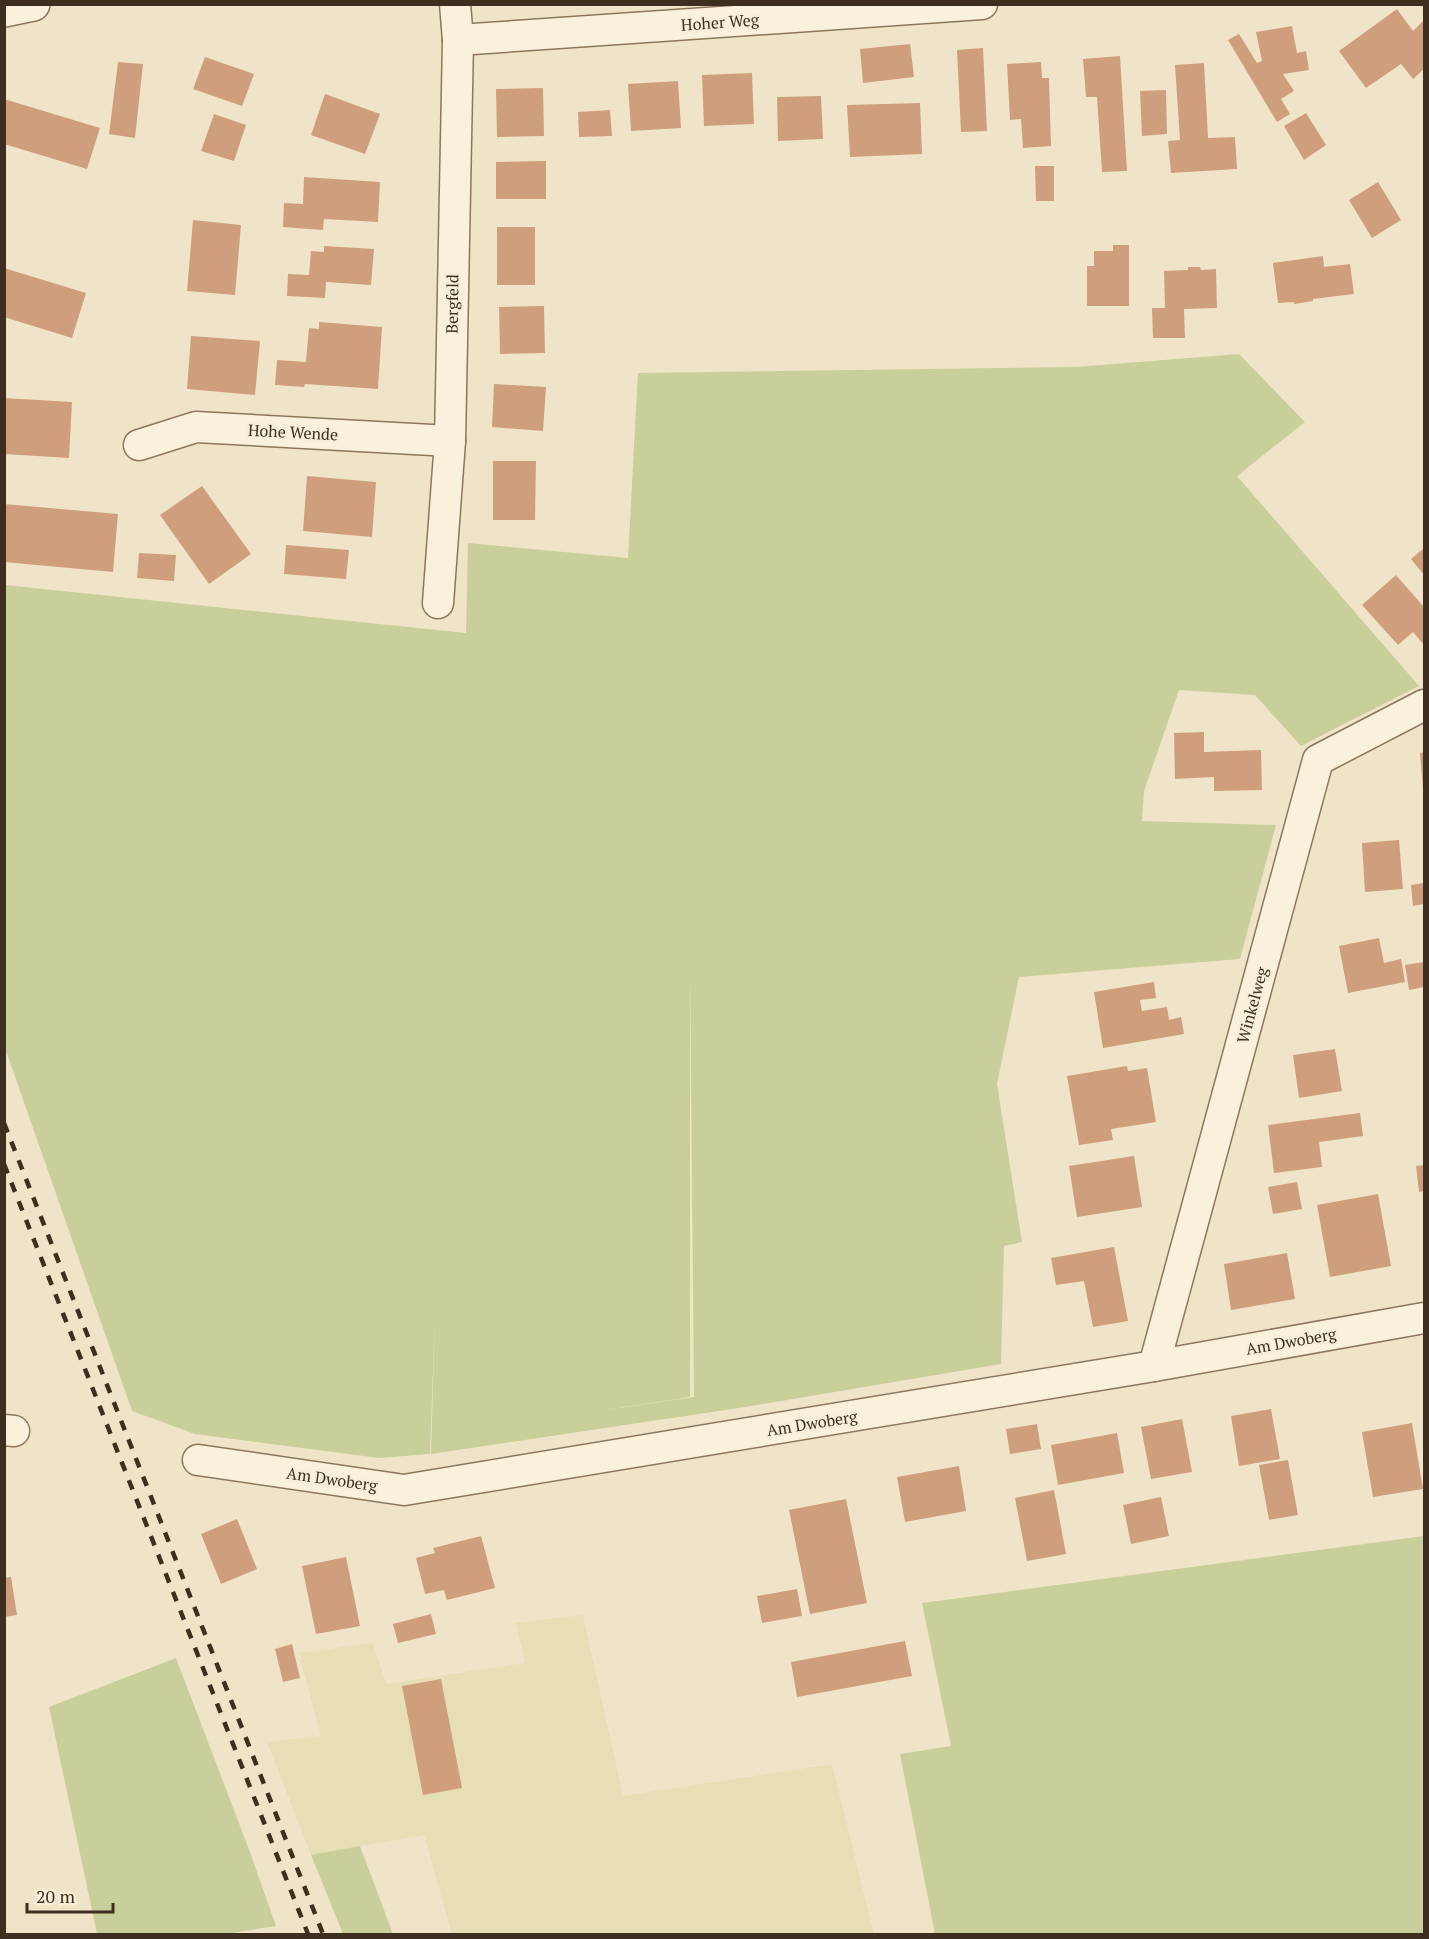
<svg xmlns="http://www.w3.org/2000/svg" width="1429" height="1939" viewBox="0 0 1429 1939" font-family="'PT Serif',serif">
<rect width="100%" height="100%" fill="#f0e4c8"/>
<path fill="#e6deb5" d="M583,1615L623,1796L832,1764L874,1934H452L424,1835L311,1855L267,1742L321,1736L299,1653L373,1643L386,1684L525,1663L516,1623Z"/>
<g fill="#c9cf9b" fill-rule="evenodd">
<path d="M1239,354L1305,422L1237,476L1419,686L1301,746L1255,695L1179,690L1144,791L1142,821L1276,825L1240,959L1019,977L997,1084L1022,1242L1004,1246L1001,1364L739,1408L431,1454L435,1314L430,1454L379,1458L195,1434L132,1411L5,1048V585L466,633L468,543L628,558L638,373L1076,367ZM690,968L694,1397L586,1413L690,1397Z"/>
<path d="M1424,1536V1934H935L900,1754L951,1746L922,1603Z"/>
<path d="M176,1658L250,1852L276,1926L226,1934H97L49,1707Z"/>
<path d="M360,1846L393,1934H343L311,1855Z"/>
</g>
<g fill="#cf9f7d">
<path d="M1397,9L1413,31L1424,20V69L1413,79L1401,64L1366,88L1339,51Z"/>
<path d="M1292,26L1297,53L1306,51L1309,70L1283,74L1294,91L1281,99L1290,114L1277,122L1228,40L1239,34L1257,63L1262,61L1256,32Z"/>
<path d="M910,44L914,77L863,83L860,49Z"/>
<path d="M983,48L987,131L961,132L957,50Z"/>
<path d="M1120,56L1127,171L1102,172L1097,97H1086L1083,59Z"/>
<path d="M205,57L254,74L242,106L193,89Z"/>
<path d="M118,62L143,64L135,138L109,134Z"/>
<path d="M1041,62L1042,78H1049L1051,146L1023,148L1021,119L1010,120L1007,64Z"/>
<path d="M1204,63L1208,138L1235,137L1237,169L1171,173L1168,141L1180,140L1175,65Z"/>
<path d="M752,73L754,124L704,126L702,75Z"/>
<path d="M678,81L681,128L631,131L628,84Z"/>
<path d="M543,88L544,136L497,137L496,89Z"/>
<path d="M1166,90L1167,134L1142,136L1140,91Z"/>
<path d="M325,94L380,114L365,154L311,135Z"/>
<path d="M821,96L823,139L778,141L777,97Z"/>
<path d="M4,99L100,128L87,169L4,144Z"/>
<path d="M920,103L922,154L850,157L847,105Z"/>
<path d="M610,110L612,136L579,137L578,112Z"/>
<path d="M1306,113L1326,145L1304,160L1284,126Z"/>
<path d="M214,114L246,125L234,161L201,151Z"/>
<path d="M546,161V199H496V162Z"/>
<path d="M1035,166H1054V201H1036Z"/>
<path d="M304,177L380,182L378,222L324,219L323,230L283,227L284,203L303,204Z"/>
<path d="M1378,182L1401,220L1372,238L1349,200Z"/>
<path d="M193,220L241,225L235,295L187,291Z"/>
<rect x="497" y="227" width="38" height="58"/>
<path d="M1113,245H1129V306H1087V266H1094V251H1113Z"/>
<path d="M324,246L374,249L371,285L326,282L325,298L287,296L288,274L309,275L311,251L324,252Z"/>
<path d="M1323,256L1324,267L1350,264L1354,294L1313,299V301L1294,304V302L1278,303L1273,263Z"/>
<path d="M1188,267H1200L1201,270L1216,269L1217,308L1184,309L1185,338H1153L1152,308H1165L1164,271L1188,270Z"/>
<path d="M4,268L86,293L72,338L4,317Z"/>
<path d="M544,306L545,353L500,354L499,307Z"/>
<path d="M319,322L382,327L378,389L305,384L304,387L275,385L277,360L306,362L309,328L319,329Z"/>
<path d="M191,336L260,341L255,395L187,389Z"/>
<path d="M494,384L546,387L543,431L492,427Z"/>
<path d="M4,398L72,402L69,458L4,454Z"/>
<path d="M493,461H536L535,520H493Z"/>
<path d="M307,476L376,482L372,537L303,531Z"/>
<path d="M202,486L251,554L209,584L160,515Z"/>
<path d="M4,504L118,514L113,572L4,562Z"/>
<path d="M286,545L349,550L346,579L284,574Z"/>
<path d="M1424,548V575L1411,559Z"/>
<path d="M139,553L176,555L174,581L137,578Z"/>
<path d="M1396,575L1424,607V645L1413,632L1398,645L1362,605Z"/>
<path d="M1204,732V752L1261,750L1262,790L1214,791V777L1175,779L1174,733Z"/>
<path d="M1424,752V789H1423L1420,753Z"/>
<path d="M1399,840L1403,889L1365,892L1362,843Z"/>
<path d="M1424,883V904L1413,906L1411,885Z"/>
<path d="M1379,938L1384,963L1401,959L1405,982L1348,993L1339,946Z"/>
<path d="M1424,962V987L1409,990L1405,965Z"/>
<path d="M1154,982L1156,998L1140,1000L1142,1011L1167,1007L1169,1020L1181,1017L1184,1034L1103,1048L1094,992Z"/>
<path d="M1335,1049L1342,1091L1299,1098L1293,1055Z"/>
<path d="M1127,1066L1128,1071L1147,1068L1156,1122L1111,1129L1113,1140L1079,1145L1067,1076Z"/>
<path d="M1360,1113L1363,1136L1319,1142L1322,1167L1274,1173L1268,1125Z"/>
<path d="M1134,1156L1142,1207L1077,1217L1069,1166Z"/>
<path d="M1424,1165V1191L1419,1192L1416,1166Z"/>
<path d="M1297,1182L1302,1209L1273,1214L1268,1187Z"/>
<path d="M1378,1194L1391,1266L1330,1277L1317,1205Z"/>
<path d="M1114,1247L1128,1321L1093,1327L1084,1281L1056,1285L1051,1258Z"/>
<path d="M1287,1253L1295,1299L1231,1310L1224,1264Z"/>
<path d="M1271,1409L1280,1459L1239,1466L1231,1416Z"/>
<path d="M1182,1419L1192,1472L1151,1479L1141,1427Z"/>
<path d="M1412,1423L1423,1489L1373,1497L1362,1432Z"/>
<path d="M1037,1424L1041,1449L1010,1454L1006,1429Z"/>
<path d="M1117,1433L1124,1473L1058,1485L1051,1445Z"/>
<path d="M1288,1460L1298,1515L1269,1520L1259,1465Z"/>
<path d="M959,1466L966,1511L905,1522L897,1477Z"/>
<path d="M1054,1490L1066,1554L1027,1561L1015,1498Z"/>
<path d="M1161,1497L1169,1536L1131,1544L1123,1505Z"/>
<path d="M846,1499L867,1603L810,1614L789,1510Z"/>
<path d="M237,1519L257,1569L221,1584L201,1534Z"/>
<path d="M481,1536L495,1588L447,1600L444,1590L425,1594L416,1558L435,1553L433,1548Z"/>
<path d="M346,1557L360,1626L316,1634L302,1566Z"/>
<path d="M11,1577L17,1615L4,1617V1578Z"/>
<path d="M797,1589L802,1616L762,1623L757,1596Z"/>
<path d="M431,1614L436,1634L398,1643L393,1624Z"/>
<path d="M905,1641L912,1676L797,1697L791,1662Z"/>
<path d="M292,1644L300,1678L283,1682L275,1649Z"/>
<path d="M441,1679L462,1788L423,1795L402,1686Z"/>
</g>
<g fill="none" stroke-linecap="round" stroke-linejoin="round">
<g stroke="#8d765c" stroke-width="33">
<g id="minor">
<path d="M458,40L982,4"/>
<path d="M139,445L196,427L450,441"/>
<path d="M438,603L450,441L458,40L455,4"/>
<path d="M1154,1366L1318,760L1424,705"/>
<path d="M4,1430L14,1431"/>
<path d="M198,1460L404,1490L1154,1366L1424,1318"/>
</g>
</g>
<g stroke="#8d765c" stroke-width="36">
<path id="tertiary" d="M4,10L33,4"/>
</g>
<use href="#minor" stroke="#faf1dc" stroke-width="30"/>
<use href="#tertiary" stroke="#faf1dc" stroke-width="33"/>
<g stroke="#3d2e20" stroke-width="4.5" stroke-dasharray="10 10" stroke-linecap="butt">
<path d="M4,1123L323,1934"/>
<path d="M4,1164L308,1934"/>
</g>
</g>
<g text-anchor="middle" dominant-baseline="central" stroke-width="5" stroke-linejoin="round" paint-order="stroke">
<g font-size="16" fill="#3d2e20" stroke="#f7eed8">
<text transform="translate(720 22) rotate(-4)">Hoher Weg</text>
<text transform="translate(452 304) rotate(-89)">Bergfeld</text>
<text transform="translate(293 432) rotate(3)">Hohe Wende</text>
<text transform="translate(1252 1005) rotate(-75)">Winkelweg</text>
<text transform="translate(1291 1341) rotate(-10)">Am Dwoberg</text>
<text transform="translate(812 1423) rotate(-9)">Am Dwoberg</text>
<text transform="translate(332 1479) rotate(8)">Am Dwoberg</text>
</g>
</g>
<rect width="1429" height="1939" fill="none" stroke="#3d2e20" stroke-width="12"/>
<path d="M27 1903v9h86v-9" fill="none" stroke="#3d2e20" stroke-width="3"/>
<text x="36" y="1903" font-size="18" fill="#3d2e20" stroke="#f7eed8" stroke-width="4.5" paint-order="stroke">20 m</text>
</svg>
